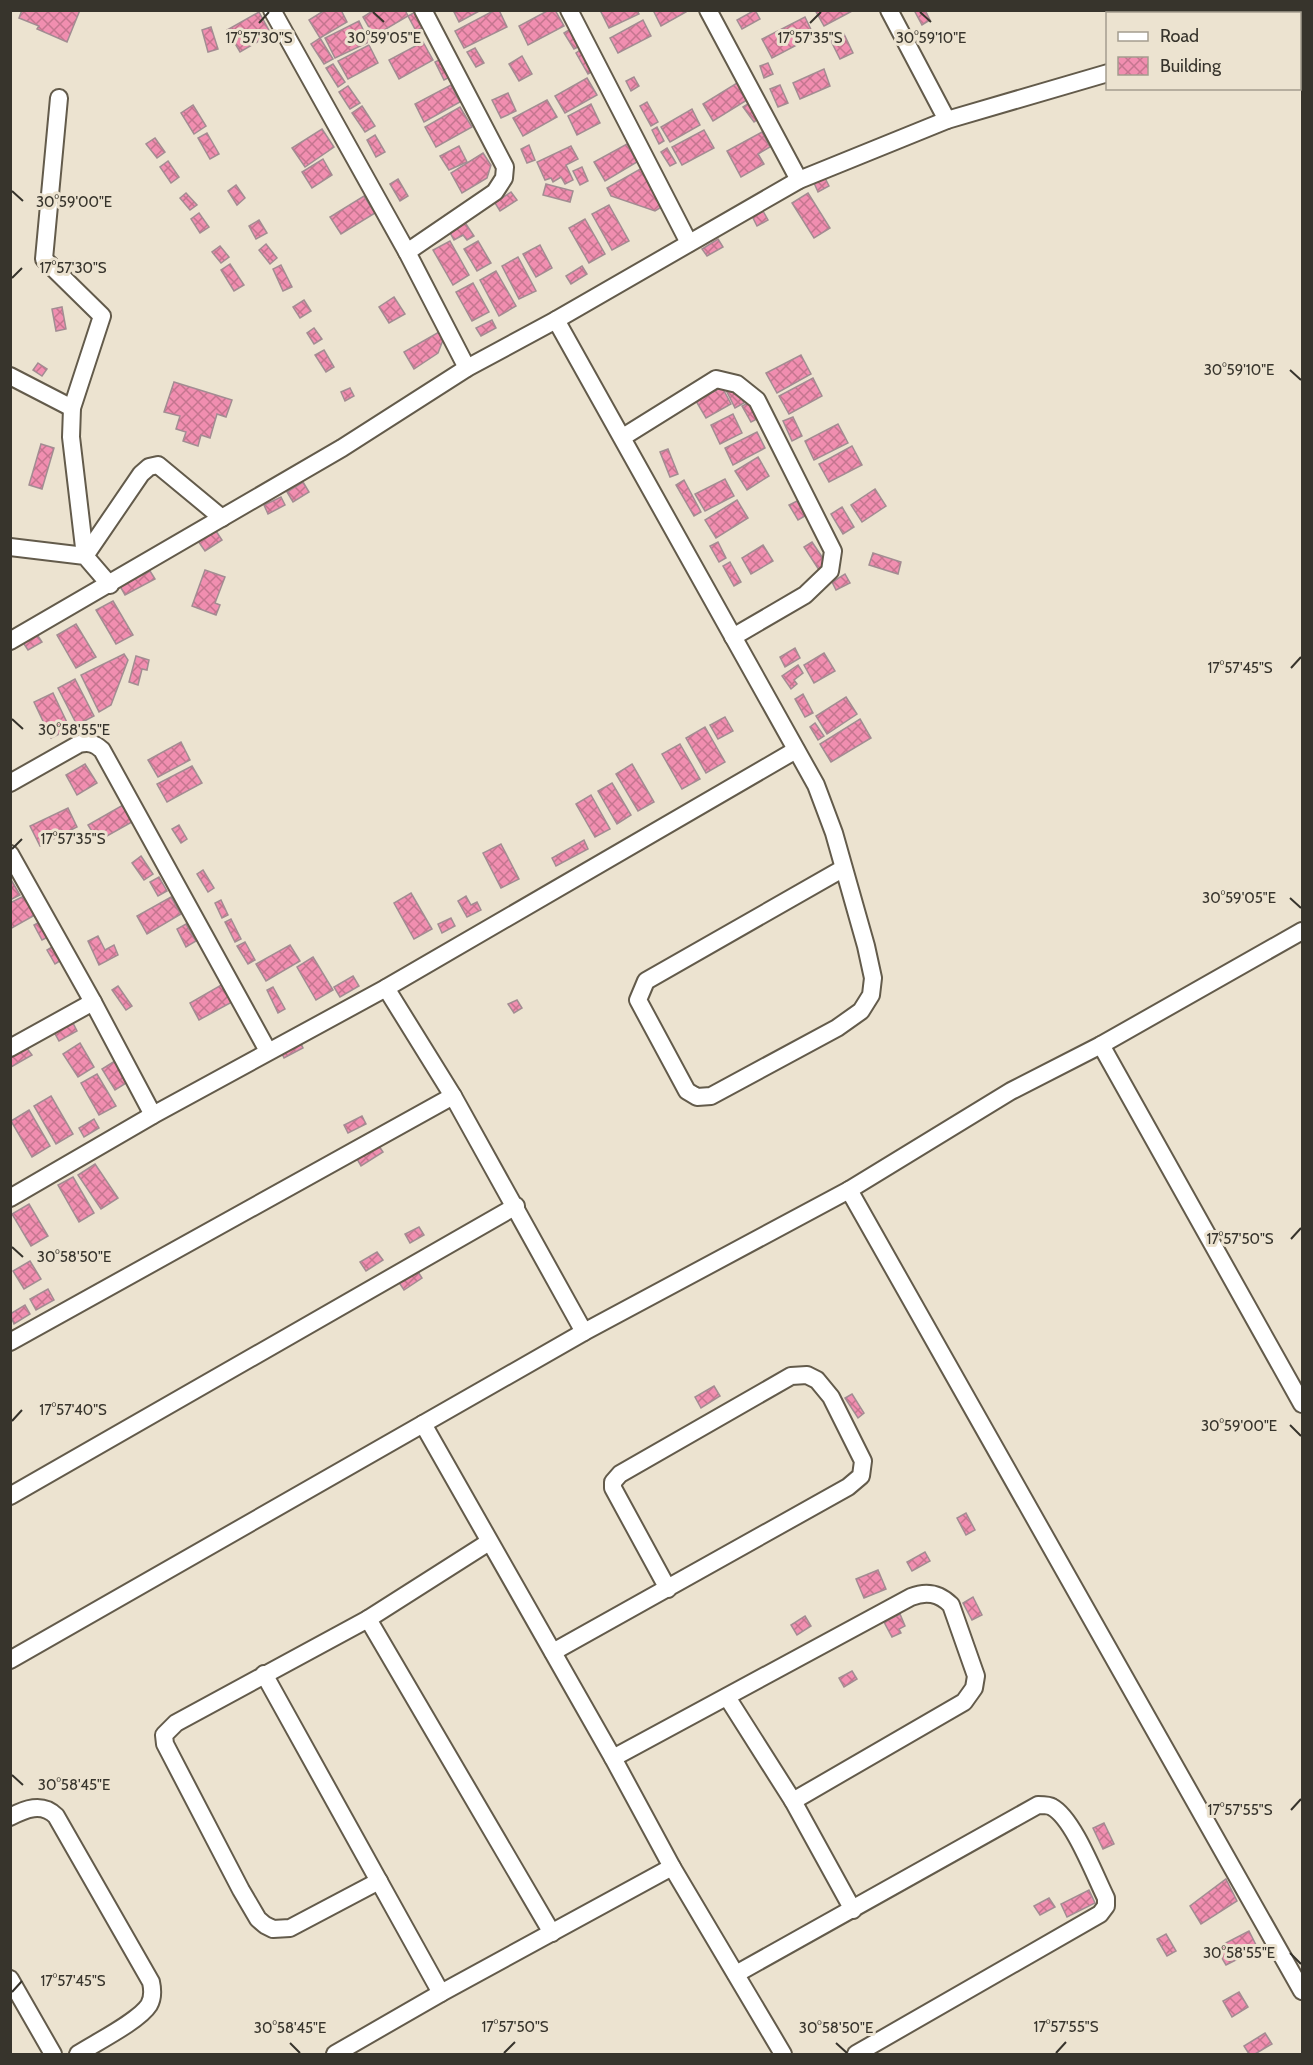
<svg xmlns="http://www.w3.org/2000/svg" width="1313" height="2065" viewBox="0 0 1313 2065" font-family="Cabin,sans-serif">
<defs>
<pattern id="building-cross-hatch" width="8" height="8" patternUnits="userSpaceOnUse" patternTransform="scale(1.5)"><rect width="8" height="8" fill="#f18eb0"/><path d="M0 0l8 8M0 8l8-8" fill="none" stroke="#c4758f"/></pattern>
</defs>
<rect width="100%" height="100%" fill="#ece3d0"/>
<g fill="url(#building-cross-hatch)" stroke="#a28c92" stroke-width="1.5">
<path d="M22,10H80L67,42L37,29L39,26L19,18Z"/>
<path d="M325,10H341L347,22L320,38L309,20Z"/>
<path d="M374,10H405L408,16L374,36L363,17Z"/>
<path d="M453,10H481L459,22Z"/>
<path d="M495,10H499L507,27L464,48L455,31Z"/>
<path d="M549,10H555L564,26L528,45L519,26Z"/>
<path d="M600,10H637L639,14L609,28Z"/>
<path d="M653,10H685L686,12L661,26Z"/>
<path d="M755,10L760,19L742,29L737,20Z"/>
<path d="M815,10H854L824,26Z"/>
<path d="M914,10H925L930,20L922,25Z"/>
<path d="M417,11L425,26L416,31L408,16Z"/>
<path d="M259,12L271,34L240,52L227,30Z"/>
<path d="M805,17L814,36L772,58L762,39Z"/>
<path d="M643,20L651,36L618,53L610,38Z"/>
<path d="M359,21L369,42L335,58L325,38Z"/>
<path d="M211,27L218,49L208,52L202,30Z"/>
<path d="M572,28L582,45L574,49L564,33Z"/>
<path d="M844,34L853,53L840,59L831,41Z"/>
<path d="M320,38L333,59L324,64L311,44Z"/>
<path d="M423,42L433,60L399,79L389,60Z"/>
<path d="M369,45L378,63L348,79L338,61Z"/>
<path d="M475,48L484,63L476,67L467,52Z"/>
<path d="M583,48L596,69L588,74L576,53Z"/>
<path d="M522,56L532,74L519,81L509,64Z"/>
<path d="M445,57L454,75L444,80L435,62Z"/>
<path d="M768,63L773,74L764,78L760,66Z"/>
<path d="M333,64L345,82L338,87L326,68Z"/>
<path d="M824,69L830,86L800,99L793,83Z"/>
<path d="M634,77L639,86L631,91L626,81Z"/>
<path d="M587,78L597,95L565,113L555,96Z"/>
<path d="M737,83L747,100L713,121L703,104Z"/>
<path d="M451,85L460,102L424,122L415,104Z"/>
<path d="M780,85L788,103L778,107L770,89Z"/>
<path d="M348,86L360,103L350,109L339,92Z"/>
<path d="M508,93L516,111L501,118L492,100Z"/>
<path d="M547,100L557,117L523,136L513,118Z"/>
<path d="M754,100L764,115L754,122L743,107Z"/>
<path d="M647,102L658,122L651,126L640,106Z"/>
<path d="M591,104L600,123L577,135L568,116Z"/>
<path d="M193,105L206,126L194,134L181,113Z"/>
<path d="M362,106L375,126L365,132L352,113Z"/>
<path d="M460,107L472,127L436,147L425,127Z"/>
<path d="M692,109L700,125L670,142L661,127Z"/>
<path d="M657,127L664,141L659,144L652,130Z"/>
<path d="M322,129L334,147L305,167L292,148Z"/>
<path d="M704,130L714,148L682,165L672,147Z"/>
<path d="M762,132L770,147L758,154L764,164L741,177L727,151Z"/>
<path d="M207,133L219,154L210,159L198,138Z"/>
<path d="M375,135L385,152L376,157L367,140Z"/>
<path d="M155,138L165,152L157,158L146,144Z"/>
<path d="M627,144L637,162L605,181L594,162Z"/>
<path d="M529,145L535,160L527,163L521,149Z"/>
<path d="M459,146L467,162L449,170L440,156Z"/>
<path d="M571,146L578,159L566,165L573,180L565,184L561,177L553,182L551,178L545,180L537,162Z"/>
<path d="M667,148L676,163L670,166L661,152Z"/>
<path d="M483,153L491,165L487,178L462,193L451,173Z"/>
<path d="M323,159L332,175L312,188L302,172Z"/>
<path d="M168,161L179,177L171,183L160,167Z"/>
<path d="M582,167L588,181L580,185L573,171Z"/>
<path d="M642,168L663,206L655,211L611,196L607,188Z"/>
<path d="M825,178L829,186L818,192L814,183Z"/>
<path d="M398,179L408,196L400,201L390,184Z"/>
<path d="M546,184L573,191L570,202L543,195Z"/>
<path d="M236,185L245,198L237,205L228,191Z"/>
<path d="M511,192L517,200L500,211L495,203Z"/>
<path d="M186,193L197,205L190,210L180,198Z"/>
<path d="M808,193L830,228L814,238L792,203Z"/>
<path d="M364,196L375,213L341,234L330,217Z"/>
<path d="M609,205L629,241L612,250L592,214Z"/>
<path d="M763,211L768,220L757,226L752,216Z"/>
<path d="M199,213L209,227L200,233L191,219Z"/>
<path d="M585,219L605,254L589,263L569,228Z"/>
<path d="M259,220L267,233L256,239L249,226Z"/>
<path d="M464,221L474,236L467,240L463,235L454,240L449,231Z"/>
<path d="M718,239L723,247L707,256L702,249Z"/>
<path d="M450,241L469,275L453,285L433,250Z"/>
<path d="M478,241L491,263L477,271L464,249Z"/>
<path d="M266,244L277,258L270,264L259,250Z"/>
<path d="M540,245L552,268L536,277L523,254Z"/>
<path d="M220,246L229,257L221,263L212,252Z"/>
<path d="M518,257L536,291L519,299L502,266Z"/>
<path d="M230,264L244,285L234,291L221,270Z"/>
<path d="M281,265L292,287L283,291L273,269Z"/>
<path d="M582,266L587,274L571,284L566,276Z"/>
<path d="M496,271L516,306L499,316L480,280Z"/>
<path d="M473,283L489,312L472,321L456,292Z"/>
<path d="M394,297L405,314L389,323L379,307Z"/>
<path d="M304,300L311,311L300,318L293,307Z"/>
<path d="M62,307L66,329L56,331L52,309Z"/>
<path d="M492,320L496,328L481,336L476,328Z"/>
<path d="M314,328L322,339L314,344L307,333Z"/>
<path d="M439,332L443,340L438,353L414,369L404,352Z"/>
<path d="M324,350L334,367L326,372L315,355Z"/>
<path d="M801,355L811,374L777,393L766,373Z"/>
<path d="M38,363L47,369L42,376L33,370Z"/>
<path d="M813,378L822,396L789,414L779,396Z"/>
<path d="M174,382L232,400L226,417L217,414L210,438L201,435L198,446L183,441L186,432L176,429L180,416L164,412Z"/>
<path d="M735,386L744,403L735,408L726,390Z"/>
<path d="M722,387L731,404L706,418L696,401Z"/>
<path d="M350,388L354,396L345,401L341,392Z"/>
<path d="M750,402L759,418L751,422L742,406Z"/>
<path d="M733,414L742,433L720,444L711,425Z"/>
<path d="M793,417L802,436L792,441L783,421Z"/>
<path d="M838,424L848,443L814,460L805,441Z"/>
<path d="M757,432L765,448L733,465L725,448Z"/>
<path d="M41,444L54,448L42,489L29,485Z"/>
<path d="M852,446L862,465L829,482L819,464Z"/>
<path d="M668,449L678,474L670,477L660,452Z"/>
<path d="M758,457L769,476L747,490L735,471Z"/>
<path d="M725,479L734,496L705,511L695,494Z"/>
<path d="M684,480L701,512L694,516L676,485Z"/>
<path d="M303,482L309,492L293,502L287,492Z"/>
<path d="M875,489L886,506L862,522L851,505Z"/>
<path d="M281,497L285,505L268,514L264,505Z"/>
<path d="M737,500L748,518L716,538L705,520Z"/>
<path d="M797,501L805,516L798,520L789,505Z"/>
<path d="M842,507L854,527L843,534L831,514Z"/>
<path d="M216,531L222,540L205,551L198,541Z"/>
<path d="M718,542L726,558L719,562L710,546Z"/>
<path d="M812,542L827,564L819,570L804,547Z"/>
<path d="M763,545L773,561L751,574L742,558Z"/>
<path d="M873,553L901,562L898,574L869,565Z"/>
<path d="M730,562L741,582L734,586L723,566Z"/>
<path d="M205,570L225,577L215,603L220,605L216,615L192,606Z"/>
<path d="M150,571L155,579L125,595L120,586Z"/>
<path d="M845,574L850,583L836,590L832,582Z"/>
<path d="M113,601L133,635L116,644L96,610Z"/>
<path d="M76,624L96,657L76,668L57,635Z"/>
<path d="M36,633L42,642L28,650L22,641Z"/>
<path d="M795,648L800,658L785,667L780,657Z"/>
<path d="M824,653L835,671L814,683L804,665Z"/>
<path d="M124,654L128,660L111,705L99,712L81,675Z"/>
<path d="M136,656L149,660L147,670L142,669L138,685L129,682Z"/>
<path d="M798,665L803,673L794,680L797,684L791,689L782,676Z"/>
<path d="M75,679L94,716L77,725L58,688Z"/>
<path d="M53,693L70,729L51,738L34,702Z"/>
<path d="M803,694L813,713L805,717L795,699Z"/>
<path d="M846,697L857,714L827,734L816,716Z"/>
<path d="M725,717L733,731L718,739L710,725Z"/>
<path d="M860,719L871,738L831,762L820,744Z"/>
<path d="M815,723L824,736L818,740L810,727Z"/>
<path d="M705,727L725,762L706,773L686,738Z"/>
<path d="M181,742L190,760L158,777L148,760Z"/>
<path d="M680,744L700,779L682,789L662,754Z"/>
<path d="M85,764L97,783L77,795L66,775Z"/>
<path d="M632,764L654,802L638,811L616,774Z"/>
<path d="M192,766L202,783L167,802L157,784Z"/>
<path d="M612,783L631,815L617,824L598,791Z"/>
<path d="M591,795L610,829L595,837L576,804Z"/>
<path d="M123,805L132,822L98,841L88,825Z"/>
<path d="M68,808L77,827L40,846L30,826Z"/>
<path d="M179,825L187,839L181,843L172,829Z"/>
<path d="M584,840L588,849L556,866L552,858Z"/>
<path d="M501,844L519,879L501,888L483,853Z"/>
<path d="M141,856L153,874L144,880L132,863Z"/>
<path d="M203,870L214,888L208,892L197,874Z"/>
<path d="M159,877L167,891L158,896L150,882Z"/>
<path d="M10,878L20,895L10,900Z"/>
<path d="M411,893L432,929L414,939L394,903Z"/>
<path d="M24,896L35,915L10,929V903Z"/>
<path d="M466,896L471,905L477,902L481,910L467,917L458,901Z"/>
<path d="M171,897L181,914L147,934L137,916Z"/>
<path d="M221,900L228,915L222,918L215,903Z"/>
<path d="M451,918L455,926L442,933L438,924Z"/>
<path d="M231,919L241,939L235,942L225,922Z"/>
<path d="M43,920L52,935L42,940L34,925Z"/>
<path d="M186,924L196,941L186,947L177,929Z"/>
<path d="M98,936L105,950L114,945L118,955L99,965L88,941Z"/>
<path d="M245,942L255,960L248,964L237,946Z"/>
<path d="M57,944L65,958L55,964L47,950Z"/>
<path d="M290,945L300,961L266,981L256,964Z"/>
<path d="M313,957L333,990L316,1000L297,967Z"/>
<path d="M353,976L359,986L340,997L334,987Z"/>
<path d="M223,984L232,1002L199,1020L190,1003Z"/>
<path d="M118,986L132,1006L126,1010L112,990Z"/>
<path d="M273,987L285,1009L278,1013L267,990Z"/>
<path d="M517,1000L522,1008L514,1013L508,1004Z"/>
<path d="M72,1021L77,1031L59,1041L54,1032Z"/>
<path d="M299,1039L303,1048L284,1058L280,1049Z"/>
<path d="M80,1043L94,1067L78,1077L63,1054Z"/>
<path d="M26,1047L32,1055L11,1067L10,1056Z"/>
<path d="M118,1059L131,1080L115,1090L102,1069Z"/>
<path d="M97,1074L116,1106L99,1115L81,1083Z"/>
<path d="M51,1096L73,1134L56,1144L34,1106Z"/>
<path d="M29,1110L50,1146L32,1157L11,1121Z"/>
<path d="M362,1116L366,1124L348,1133L344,1125Z"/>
<path d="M94,1119L99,1128L84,1137L79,1128Z"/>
<path d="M377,1143L383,1152L361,1166L356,1157Z"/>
<path d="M95,1164L118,1198L101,1209L78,1175Z"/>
<path d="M73,1177L94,1213L79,1222L58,1185Z"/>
<path d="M29,1204L48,1236L31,1246L12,1214Z"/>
<path d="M419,1227L424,1235L410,1243L405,1234Z"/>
<path d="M377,1252L383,1260L366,1271L360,1262Z"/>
<path d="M30,1261L41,1279L24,1289L13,1271Z"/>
<path d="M417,1270L422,1278L404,1290L398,1281Z"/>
<path d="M48,1289L54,1300L36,1310L30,1299Z"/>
<path d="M25,1305L30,1314L14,1324L10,1314Z"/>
<path d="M714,1386L720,1396L701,1408L695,1397Z"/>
<path d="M852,1394L864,1413L858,1418L845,1398Z"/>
<path d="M966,1513L975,1530L966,1535L957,1518Z"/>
<path d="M925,1552L930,1561L912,1571L907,1562Z"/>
<path d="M878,1570L886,1589L864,1598L856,1579Z"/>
<path d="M973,1597L982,1615L972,1620L963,1603Z"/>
<path d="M900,1614L905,1626L899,1629L901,1633L892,1637L884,1622Z"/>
<path d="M805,1616L811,1626L797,1635L791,1625Z"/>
<path d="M852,1671L857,1679L844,1687L839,1678Z"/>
<path d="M1104,1823L1114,1844L1103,1849L1093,1828Z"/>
<path d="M1226,1879L1237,1901L1201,1924L1190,1906Z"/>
<path d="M1089,1890L1095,1903L1067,1917L1061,1904Z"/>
<path d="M1049,1898L1055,1907L1040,1915L1034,1906Z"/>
<path d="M1249,1931L1258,1949L1226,1965L1216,1948Z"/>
<path d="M1166,1934L1176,1951L1167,1956L1157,1939Z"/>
<path d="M1239,1992L1248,2007L1232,2017L1223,2001Z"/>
<path d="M1265,2033L1272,2044L1255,2054H1249L1244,2046Z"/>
</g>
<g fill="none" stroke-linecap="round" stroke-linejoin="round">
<g stroke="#635b4b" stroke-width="20">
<g id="minor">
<path d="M272,10L407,252L467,368"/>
<path d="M569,10L689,243"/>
<path d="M708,10L799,180"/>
<path d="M889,10L947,120"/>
<path d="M1300,18L1302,17"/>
<path d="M59,98L44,259L102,316L72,408L71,437L85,556"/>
<path d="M407,252L495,192L504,178L505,167L423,10"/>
<path d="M556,320L816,785L834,833L866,946L873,978L871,995L861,1011L837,1028L711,1096L697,1097L687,1091L638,1000L646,981L844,868"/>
<path d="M10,376L72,408"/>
<path d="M623,437L716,379L737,384L757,400L833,551L830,571L805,595L733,637"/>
<path d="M10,547L85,556L110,585"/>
<path d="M85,556L141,474L149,467L158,465L222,518"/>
<path d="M10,641L342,448L467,368L556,320L799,180L947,120L1108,73"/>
<path d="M10,783L79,744C89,742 94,743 102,750L268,1051"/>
<path d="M10,854L93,1002L153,1115"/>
<path d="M386,988L453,1096L584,1332"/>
<path d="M1101,1045L1302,1404"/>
<path d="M10,1048L93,1002"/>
<path d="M849,1190L1302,1991"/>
<path d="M10,1198L153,1115L386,988L796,750"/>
<path d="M10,1342L453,1096"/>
<path d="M423,1424L613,1758L672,1867L783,2054"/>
<path d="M10,1496L516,1206"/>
<path d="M368,1619L552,1933"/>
<path d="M553,1652L848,1487L861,1476L863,1461L831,1397L817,1380L807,1375L791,1376L620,1474L613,1482V1488L668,1589"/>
<path d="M10,1660L584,1332L849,1190L1011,1091L1101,1045L1302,931"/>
<path d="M264,1674L441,1993"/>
<path d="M727,1697L793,1801L853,1910"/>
<path d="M613,1758L911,1597C926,1591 939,1593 951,1605L976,1676L974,1688L964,1702L793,1801"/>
<path d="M10,1817C25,1809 42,1802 56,1816L151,1982C153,1991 153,1998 149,2005C139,2021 95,2043 78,2054"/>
<path d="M379,1881L290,1928L273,1929L265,1925L258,1919L241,1890L165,1744L164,1735L176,1723L368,1619L489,1542"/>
<path d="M736,1974L1038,1805C1043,1805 1049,1805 1052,1807C1073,1818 1095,1876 1106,1898V1906L1100,1914L856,2054"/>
<path d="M10,1979L53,2054"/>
<path d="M335,2054L441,1993L672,1867"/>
</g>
</g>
<use href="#minor" stroke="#fff" stroke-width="16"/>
</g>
<path fill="none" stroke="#37342c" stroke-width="2" d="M373,12L384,22M920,12L931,22M259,23L269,12M810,23L821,12M12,191L23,201M12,278L22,268M1290,370L1301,380M1291,668L1301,657M12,719L23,729M12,849L22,839M1290,898L1301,908M1291,1239L1301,1228M12,1247L23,1257M12,1421L22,1410M1290,1425L1301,1436M12,1775L23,1785M1291,1810L1301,1799M1290,1953L1301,1964M12,1992L22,1981M290,2043L300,2053M836,2043L847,2053M504,2053L515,2042M1056,2053L1066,2042"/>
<g font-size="15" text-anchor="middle" fill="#37342c" stroke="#ece3d0" stroke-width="6" stroke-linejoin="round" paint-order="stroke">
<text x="384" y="43">30°59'05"E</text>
<text x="931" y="43">30°59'10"E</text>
<text x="259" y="43">17°57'30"S</text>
<text x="810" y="43">17°57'35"S</text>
<text x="74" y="207">30°59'00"E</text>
<text x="73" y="273">17°57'30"S</text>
<text x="1239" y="375">30°59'10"E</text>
<text x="1240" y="673">17°57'45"S</text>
<text x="74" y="735">30°58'55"E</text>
<text x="73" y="844">17°57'35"S</text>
<text x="1239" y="903">30°59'05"E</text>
<text x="1240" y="1244">17°57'50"S</text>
<text x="74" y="1262">30°58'50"E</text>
<text x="73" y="1415">17°57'40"S</text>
<text x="1239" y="1431">30°59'00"E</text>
<text x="74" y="1790">30°58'45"E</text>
<text x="1240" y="1815">17°57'55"S</text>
<text x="1239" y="1958">30°58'55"E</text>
<text x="73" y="1986">17°57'45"S</text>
<text x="515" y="2032">17°57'50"S</text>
<text x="1066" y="2032">17°57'55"S</text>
<text x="290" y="2033">30°58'45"E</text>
<text x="836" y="2033">30°58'50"E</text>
</g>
<rect width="1313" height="2065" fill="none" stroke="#37342c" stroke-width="24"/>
<rect x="1106" y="12" width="195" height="78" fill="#ece3d0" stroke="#a49d8e" stroke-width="1.5"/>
<rect x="1118" y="32" width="30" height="9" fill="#ffffff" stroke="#a49d8e" stroke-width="1.5"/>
<text x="1160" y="42" font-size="18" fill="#37342c">Road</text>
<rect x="1118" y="57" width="30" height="18" fill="url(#building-cross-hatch)" stroke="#a49d8e" stroke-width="1.5"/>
<text x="1160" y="72" font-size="18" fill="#37342c">Building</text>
</svg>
